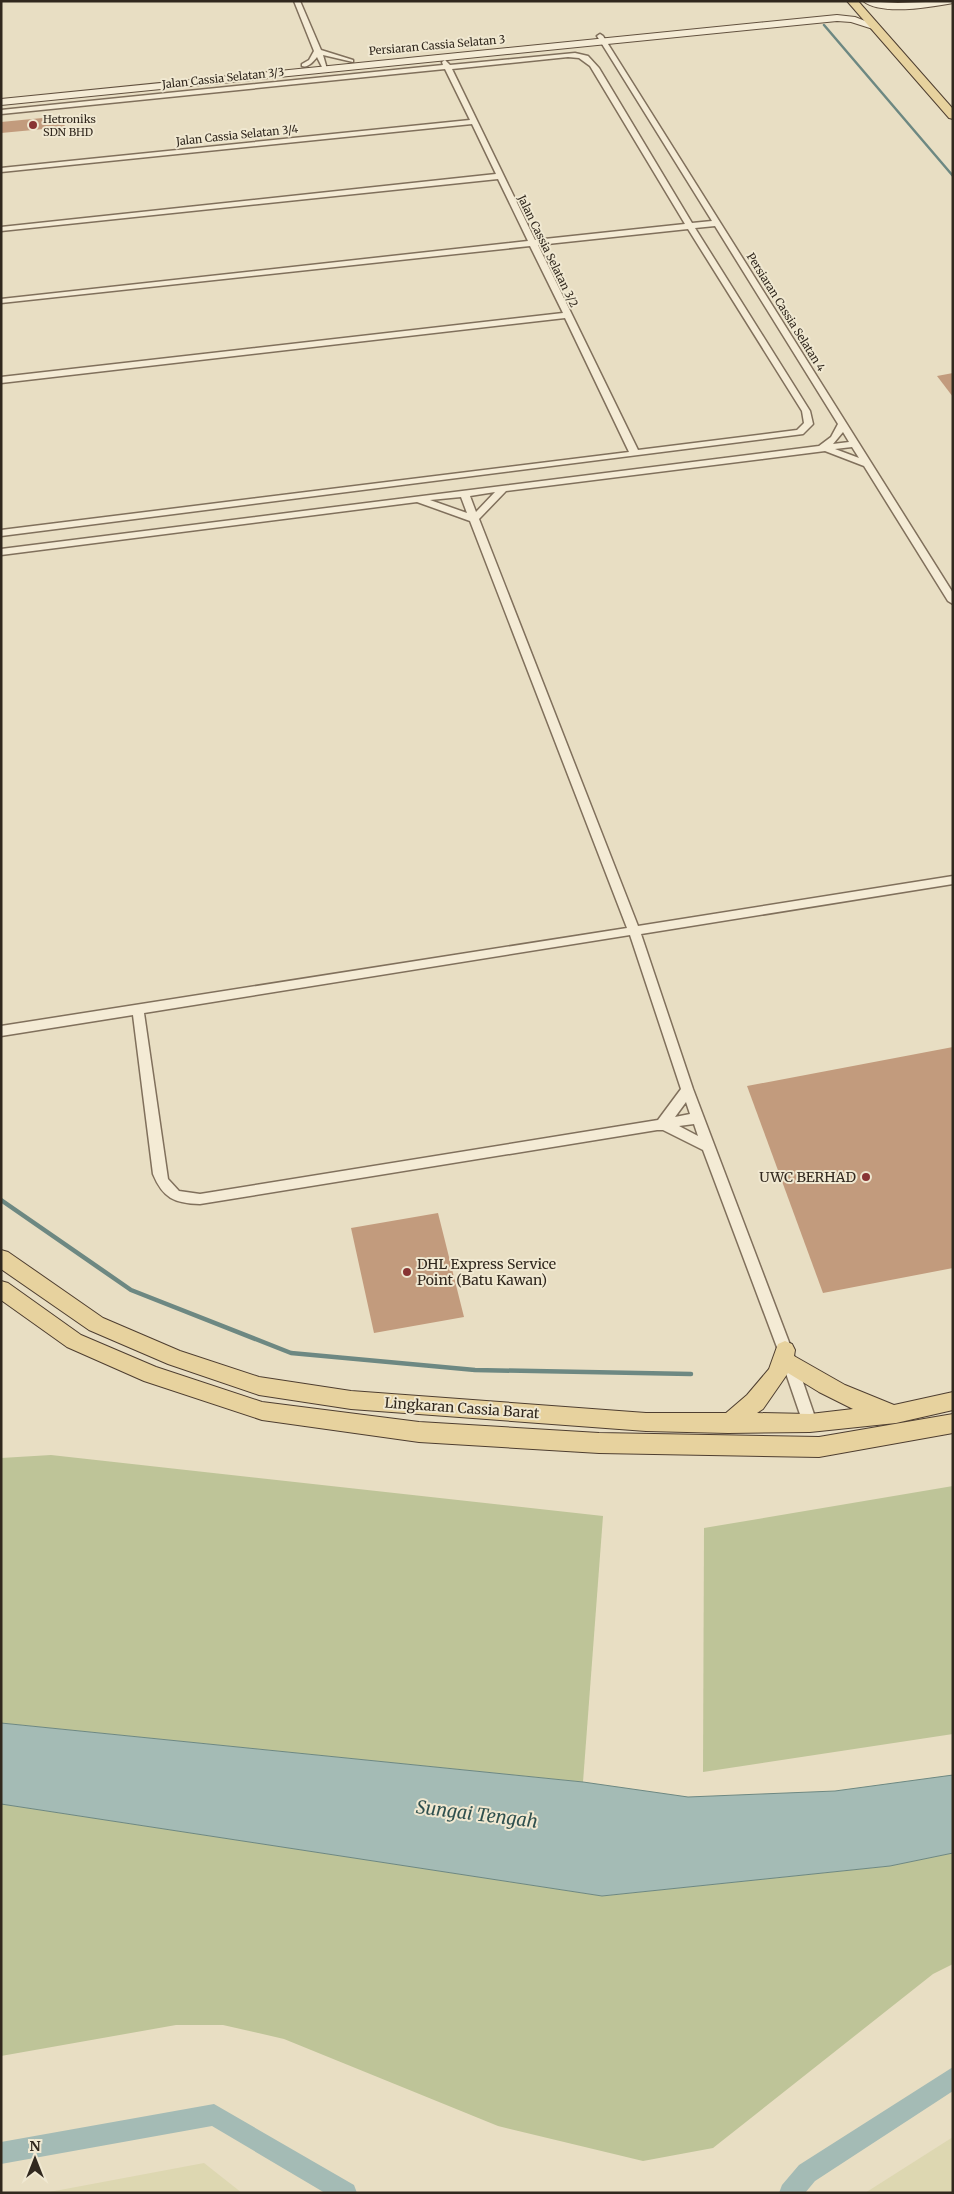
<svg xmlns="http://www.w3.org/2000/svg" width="954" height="2194" viewBox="0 0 954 2194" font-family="Merriweather,serif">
<rect width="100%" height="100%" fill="#e8dec3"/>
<g fill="#ddd7b1">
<path d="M953,2137V2193H865Z"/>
<path d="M204,2163L242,2193H44Z"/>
</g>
<g fill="#bec498">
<path d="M51,1455L603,1516L583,1782L1,1723V1458Z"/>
<path d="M953,1486V1734L703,1772L704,1528Z"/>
<path d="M1,1804L602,1896L890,1866L953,1853V1964L933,1974L713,2148L643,2161L498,2126L284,2039L223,2025H176L1,2056Z"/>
</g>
<path fill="#a4bbb5" stroke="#6d8882" d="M1,1723L583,1782L688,1797L835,1791L953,1775V1853L890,1866L602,1896L1,1804Z"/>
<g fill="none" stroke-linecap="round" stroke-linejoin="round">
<path stroke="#6d8882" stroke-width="2.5" d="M824,25L953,176"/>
<path stroke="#6d8882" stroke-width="4.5" d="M1,1200L131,1290L291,1353L475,1370L691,1374"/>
<g fill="#a4bbb5" fill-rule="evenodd">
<path d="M953,2067V2091L815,2181L805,2193H779L782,2185L799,2165Z"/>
<path d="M214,2104L354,2185L357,2193H325L212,2126L1,2164V2142Z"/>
</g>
</g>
<g fill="#c29b7d">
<path d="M63,116L65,127L1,133V122Z"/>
<path d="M953,373V397L937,376Z"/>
<path d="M953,1047V1268L823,1293L747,1086Z"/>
<path d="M438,1213L464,1317L374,1333L351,1228Z"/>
</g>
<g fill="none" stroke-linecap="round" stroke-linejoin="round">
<g stroke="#80705c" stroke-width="3">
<g id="street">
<path d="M294,1H300L321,50L353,60V62L323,55L327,69H323L317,57C313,62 308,68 302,66V64L309,60L314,51Z"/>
<path d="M600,34L603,36L953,593V604L948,601L864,466L825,451L506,491L479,519L638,926L953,876V884L641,934L693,1089L792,1350L817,1423L815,1427L810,1429L805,1427L803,1423L778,1350L703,1150L663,1130H657L200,1204C174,1203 163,1198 153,1174L133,1015L1,1036V1026L627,928L470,521L417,502L1,555V549L819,446L831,437L838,424L715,226L695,228L810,411L813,424L803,434L1,536V530L629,452L565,318L1,383V377L563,313L530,246L1,303V299L528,241L498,179L1,231V227L496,174L472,124L1,172V168L470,120L445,69L1,114V110L443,65L442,62L445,60L450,65L575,53L588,56L599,68L692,223L712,221L597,36ZM568,57L579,58L590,66L685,224L535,240L452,69ZM688,229L802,411L804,423L797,430L638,450L538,245ZM843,432L849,442L833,444ZM852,447L859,458L835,449ZM495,492L476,512L470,496ZM461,497L467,513L430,500ZM630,935L681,1089L658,1120L200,1194L179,1191L168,1179L144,1013ZM686,1102L690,1114L675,1117ZM694,1124L698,1136L679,1126Z"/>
</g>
</g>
<g stroke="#62513f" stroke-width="2">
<g id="secondary">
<path d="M863,1L898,3L953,1V3C930,7 882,16 863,1Z"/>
<path d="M837,15L855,17L878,26L873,29L851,22L837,21L1,105V99Z"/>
</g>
</g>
<g stroke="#4e3e30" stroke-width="2">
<g id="primary">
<path d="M847,1H858L953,109V119L949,118Z"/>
<path d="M1,1250L8,1252L103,1318L180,1351L259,1377L351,1391L646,1413H726L747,1395L769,1369L778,1344L785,1341L792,1344L795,1350L794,1356L845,1385L894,1405L953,1392V1410L896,1423L810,1432L728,1433L646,1431L351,1409L259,1395L168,1364L89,1330L1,1269ZM788,1373L819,1392L853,1409L810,1414L757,1413L763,1409Z"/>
<path d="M1,1281L8,1283L81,1335L156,1367L262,1402L419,1422L599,1433L819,1437L953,1414V1433L819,1457L599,1453L419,1442L262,1420L144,1381L67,1347L1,1300Z"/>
</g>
</g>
<use href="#street" fill="#f4ebd5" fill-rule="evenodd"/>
<use href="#secondary" fill="#f4ebd5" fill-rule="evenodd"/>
<use href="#primary" fill="#e7d29e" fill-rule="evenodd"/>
</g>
<g fill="#883433" stroke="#f0e8d1" stroke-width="2">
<circle cx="33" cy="125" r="5"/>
<circle cx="866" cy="1177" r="5"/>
<circle cx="407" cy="1272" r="5"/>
</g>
<g text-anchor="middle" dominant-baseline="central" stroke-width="4" stroke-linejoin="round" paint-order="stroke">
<g font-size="11" fill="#31281e" stroke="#f0e8d1">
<text transform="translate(437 45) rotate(-5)">Persiaran Cassia Selatan 3</text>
<text transform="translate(223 78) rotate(-6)">Jalan Cassia Selatan 3/3</text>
<text transform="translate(237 135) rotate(-6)">Jalan Cassia Selatan 3/4</text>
<text transform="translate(548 251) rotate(64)">Jalan Cassia Selatan 3/2</text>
<text transform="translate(786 312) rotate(58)">Persiaran Cassia Selatan 4</text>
</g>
<g font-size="11" fill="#31281e" stroke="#f0e8d1" text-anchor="start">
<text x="43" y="119">Hetroniks<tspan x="43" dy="13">SDN BHD</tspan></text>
</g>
<g font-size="14" fill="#31281e" stroke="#f0e8d1" text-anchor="end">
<text x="856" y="1177">UWC BERHAD</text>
<text x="417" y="1264" text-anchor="start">DHL Express Service<tspan x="417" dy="16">Point (Batu Kawan)</tspan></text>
</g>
<g font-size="14" fill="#31281e" stroke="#f0e8d1">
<text transform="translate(462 1408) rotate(4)">Lingkaran Cassia Barat</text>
</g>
<g font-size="18" font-style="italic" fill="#2f504e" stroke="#f0e8d1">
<text transform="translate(477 1814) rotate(7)">Sungai Tengah</text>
</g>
</g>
<rect width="954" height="2194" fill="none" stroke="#31281e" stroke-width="5"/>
<g transform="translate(35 2159)" stroke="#f0e8d1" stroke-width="4" paint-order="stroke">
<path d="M0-4L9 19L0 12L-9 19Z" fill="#31281e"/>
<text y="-8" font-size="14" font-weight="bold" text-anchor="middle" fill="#31281e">N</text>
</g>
</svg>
